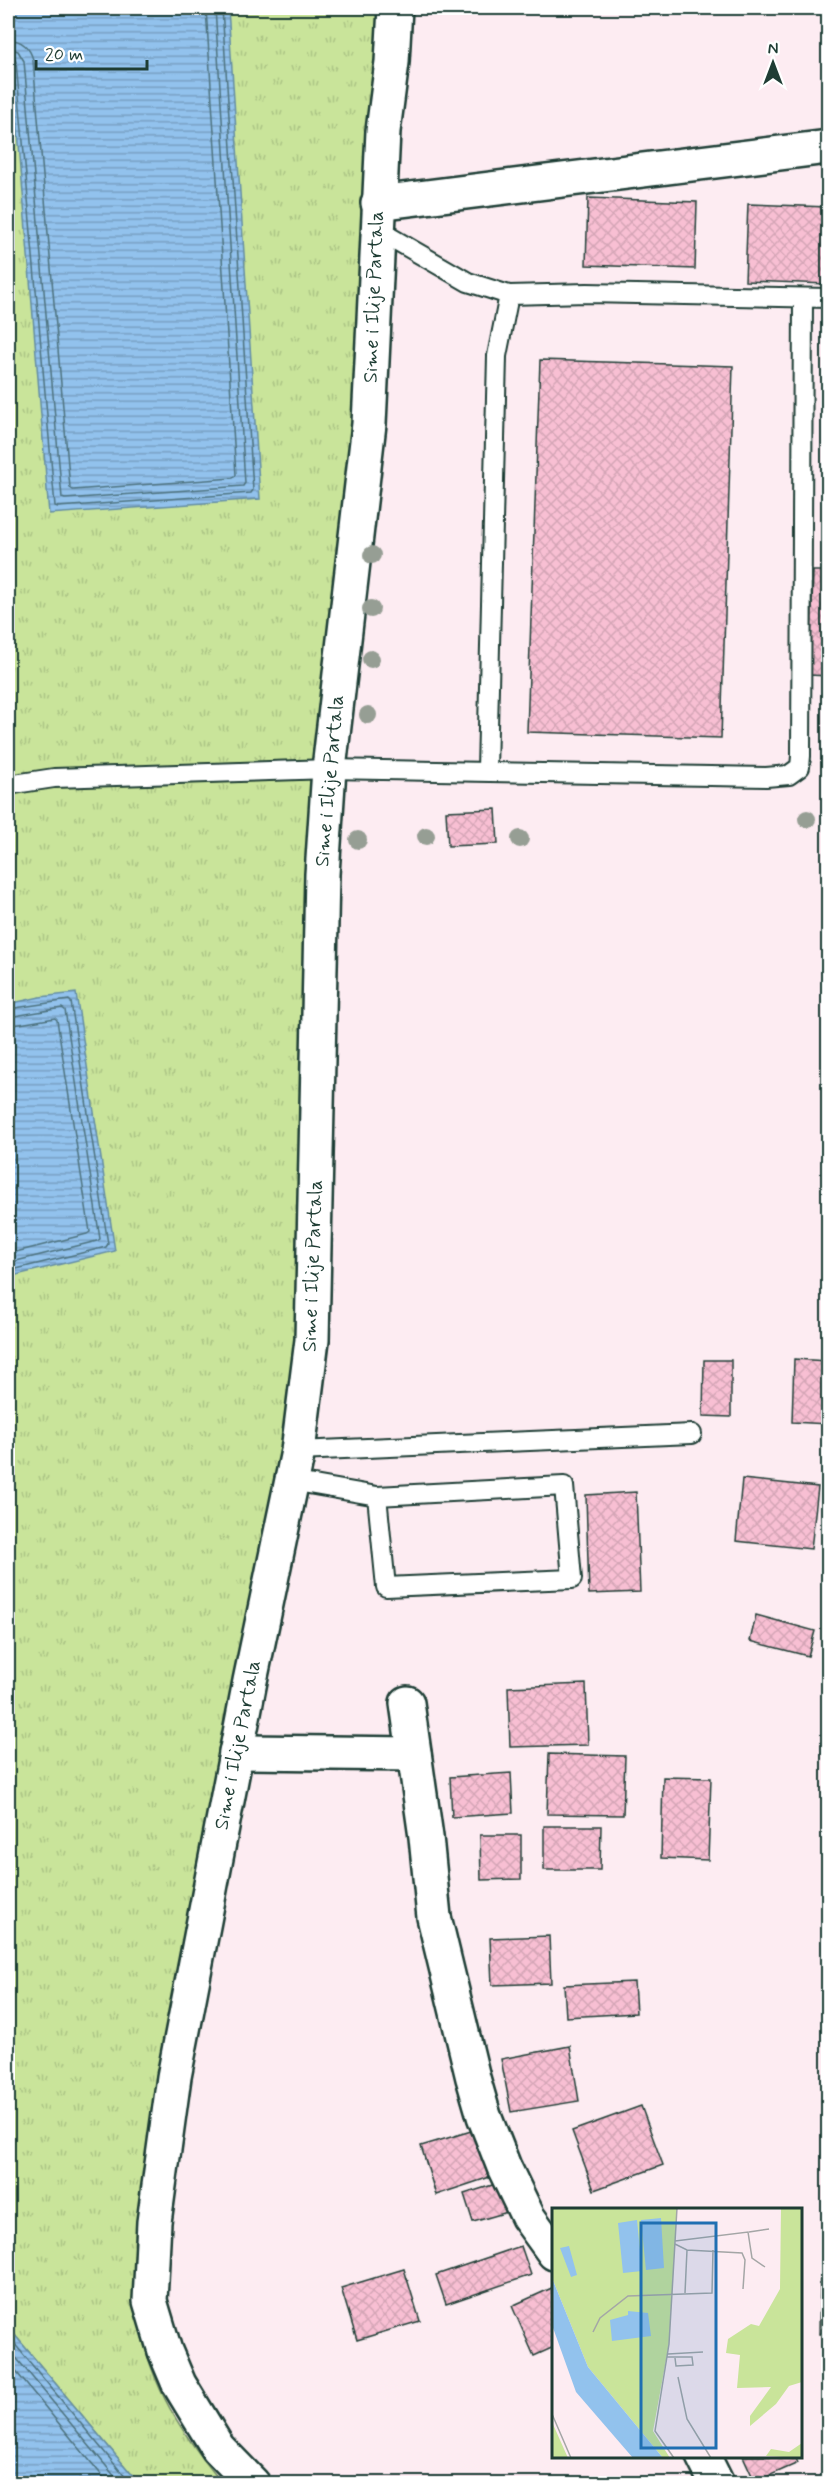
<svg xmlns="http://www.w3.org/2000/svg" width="836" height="2491" viewBox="0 0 836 2491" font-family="Mynerve,sans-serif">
<defs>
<pattern id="grass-tufts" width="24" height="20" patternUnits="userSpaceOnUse" patternTransform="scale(1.5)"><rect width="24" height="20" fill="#c9e49a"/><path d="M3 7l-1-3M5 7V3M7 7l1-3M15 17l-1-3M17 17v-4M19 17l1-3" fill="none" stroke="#acc485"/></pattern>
<pattern id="water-rules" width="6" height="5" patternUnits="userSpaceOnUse" patternTransform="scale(1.5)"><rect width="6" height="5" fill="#92c2ed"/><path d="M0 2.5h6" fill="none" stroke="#779fc1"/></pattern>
<pattern id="building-cross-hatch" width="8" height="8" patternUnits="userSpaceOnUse" patternTransform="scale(1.5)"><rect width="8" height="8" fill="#f8bfd3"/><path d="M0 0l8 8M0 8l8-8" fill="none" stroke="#d4a5b6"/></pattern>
</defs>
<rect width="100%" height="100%" fill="#fdecf2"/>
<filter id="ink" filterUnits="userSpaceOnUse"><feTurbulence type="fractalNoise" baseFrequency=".0167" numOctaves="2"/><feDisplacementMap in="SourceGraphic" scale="12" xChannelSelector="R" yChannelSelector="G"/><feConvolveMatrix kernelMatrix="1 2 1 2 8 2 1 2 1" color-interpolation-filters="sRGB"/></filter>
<g filter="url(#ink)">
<path fill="url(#grass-tufts)" stroke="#749067" stroke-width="1.5" d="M8,8H395L329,769L312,1340L135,2304C148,2380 174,2424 222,2483H139L8,2327Z"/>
<g fill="url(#water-rules)" stroke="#648da3" stroke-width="1.5">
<path d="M8,8H228L260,499L49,514Z"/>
<path d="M76,993L115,1251L8,1277V1004L40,997Z"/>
<path d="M8,2327L139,2483H8Z"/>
</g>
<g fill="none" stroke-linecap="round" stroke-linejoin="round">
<g stroke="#4d727e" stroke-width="1.5">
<path d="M8,39C21,40 30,47 33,60L70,488L73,490L233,478L236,475L206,8"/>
<path d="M8,48L18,51L24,61L62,498L65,499L243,486L245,483L215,8"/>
<path d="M8,56L14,57L16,62L55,506L58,507L251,493L253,490L222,8"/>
<path d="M8,1009L69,1000L71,1002L108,1244L106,1247L8,1271"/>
<path d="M8,1017L62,1008L65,1010L100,1239L97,1241L8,1263"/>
<path d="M8,1026L55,1018L57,1020L90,1232L87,1234L8,1254"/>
<path d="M8,2336L131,2484"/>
<path d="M8,2348L121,2484"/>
<path d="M8,2362L109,2484"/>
</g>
</g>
<g fill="url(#building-cross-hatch)" stroke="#1f3d34" stroke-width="1.5">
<path d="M588,198L697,202L695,269L586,265Z"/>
<path d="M748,204L828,207V284L745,281Z"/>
<path d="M540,360L733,366L721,738L527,732Z"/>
<path d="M813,571H828V676L810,675Z"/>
<path d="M496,809L498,844L448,846L446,811Z"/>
<path d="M794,1359L828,1361V1424L792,1422Z"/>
<path d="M704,1360H731V1417L703,1416Z"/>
<path d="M742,1479L818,1487L811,1549L736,1541Z"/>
<path d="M636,1492L640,1592L589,1594L586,1495Z"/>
<path d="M756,1615L815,1631L808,1656L750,1641Z"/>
<path d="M586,1684L588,1745L510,1747L508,1687Z"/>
<path d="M549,1754L625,1756L623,1815L547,1814Z"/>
<path d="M511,1773L513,1813L452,1817L450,1777Z"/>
<path d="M663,1777L711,1778L708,1860L661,1858Z"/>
<path d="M544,1826H601L600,1870H544Z"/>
<path d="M480,1835H521V1879L481,1880Z"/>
<path d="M549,1936L551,1983L492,1985L490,1938Z"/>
<path d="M634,1982L636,2013L566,2017L564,1985Z"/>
<path d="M570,2046L579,2101L511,2112L501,2059Z"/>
<path d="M641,2106L663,2165L594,2190L572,2131Z"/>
<path d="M478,2129L493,2176L436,2195L421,2146Z"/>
<path d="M502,2182L511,2211L473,2222L464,2194Z"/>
<path d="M521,2246L531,2275L446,2304L436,2275Z"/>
<path d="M404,2269L420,2321L357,2340L341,2288Z"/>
<path d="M820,2280L828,2281V2334H819Z"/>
<path d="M554,2287V2347L534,2356L512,2306Z"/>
<path d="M743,2456H795L798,2463L755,2482Z"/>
</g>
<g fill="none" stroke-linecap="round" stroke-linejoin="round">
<g stroke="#1f3d34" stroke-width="22">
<g id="service">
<path d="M378,230L468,282L509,295L587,293L828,298"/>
<path d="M487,770L497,356L509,295"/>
<path d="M8,785L54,778L329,769L766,777L789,775L800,767L801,756L803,298"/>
<path d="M298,1451L692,1434"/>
<path d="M291,1481L377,1496L564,1486L572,1579L386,1587L377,1496"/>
</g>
</g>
<g stroke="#1f3d34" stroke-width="38">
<g id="minor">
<path d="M378,203L828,147"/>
<path d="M407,1703L426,1837L434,1917L473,2078L484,2116L504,2167L528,2217L554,2253"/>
<path d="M236,1752L414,1754"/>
<path d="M703,2456L717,2484"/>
</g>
</g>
<g stroke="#1f3d34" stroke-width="38">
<path id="tertiary" d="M253,2484L218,2448L179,2384L165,2351L150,2301L154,2222L174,2077L250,1681L298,1451L312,1340L322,874L329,769L369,424L383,131L392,62L395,8"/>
</g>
<use href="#service" stroke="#fff" stroke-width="18"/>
<use href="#minor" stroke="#fff" stroke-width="33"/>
<use href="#tertiary" stroke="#fff" stroke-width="33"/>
</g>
<g fill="#969e94">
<circle cx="372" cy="555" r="9"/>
<circle cx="371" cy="609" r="9"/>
<circle cx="371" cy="659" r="9"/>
<circle cx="368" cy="715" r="9"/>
<circle cx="807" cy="819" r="9"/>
<circle cx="426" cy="836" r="9"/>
<circle cx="520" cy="839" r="9"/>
<circle cx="358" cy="840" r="9"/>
</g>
</g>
<g text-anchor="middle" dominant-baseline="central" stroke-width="6" stroke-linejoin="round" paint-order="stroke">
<g font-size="20" fill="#1f3d34" stroke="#fff">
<text transform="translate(374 297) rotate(-88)">Sime i Ilije Partala</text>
<text transform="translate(330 781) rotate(-85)">Sime i Ilije Partala</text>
<text transform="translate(313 1266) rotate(-88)">Sime i Ilije Partala</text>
<text transform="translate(238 1745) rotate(-79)">Sime i Ilije Partala</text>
</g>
</g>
<g transform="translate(552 2208)">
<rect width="250" height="250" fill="#fdecf2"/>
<path d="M0,0H125L117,136L101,223L118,250H111L36,159L0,70Z" fill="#c9e49a"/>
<path d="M229,0H250V174L237,178L224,196L198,218V208L219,179L185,180L188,147L174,145L176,131L199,116L207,118L228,81ZM0,214L16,250H0ZM250,235V250L214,248L219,241L237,244Z" fill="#c9e49a"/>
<path d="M109,10L112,60L94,62L89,12ZM85,12L90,63L71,65L66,15ZM17,38L25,67L19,69L8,40ZM0,70L36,159L111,250H81L24,184L0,117ZM76,103L96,105L99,128L60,133L58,112L76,107Z" fill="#92c2ed"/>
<path fill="none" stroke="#a4a6a6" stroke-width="1.5" d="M197,24L217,21M123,33L196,24L200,50L213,59M123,36L135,42L190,45L193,52L191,81M133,85L135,42M41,124L48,110L76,88L160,85L161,42M116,146L151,144M115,149H140L141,157L124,158L123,150M126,169L135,211L159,250M0,206L19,250M122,250L103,223L117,136L125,0"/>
<path fill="#1f6fb2" fill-opacity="0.15" stroke="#1f6fb2" stroke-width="3" d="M89,15H164V240H89Z"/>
<rect width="250" height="250" fill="none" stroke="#1f3d34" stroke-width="3"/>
</g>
<rect width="836" height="2491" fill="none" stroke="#fff" stroke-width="30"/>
<rect x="15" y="15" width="806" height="2461" fill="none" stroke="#1f3d34" stroke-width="2" filter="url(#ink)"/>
<g transform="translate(773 63)" stroke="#ffffff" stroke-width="4.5" paint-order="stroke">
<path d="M0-4.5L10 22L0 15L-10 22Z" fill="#1f3d34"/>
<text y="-9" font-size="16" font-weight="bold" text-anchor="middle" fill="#1f3d34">N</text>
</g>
<path d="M36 60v9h111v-9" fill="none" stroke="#1f3d34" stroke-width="3"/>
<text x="45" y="60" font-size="18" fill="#1f3d34" stroke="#ffffff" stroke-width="4.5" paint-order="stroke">20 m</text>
</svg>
